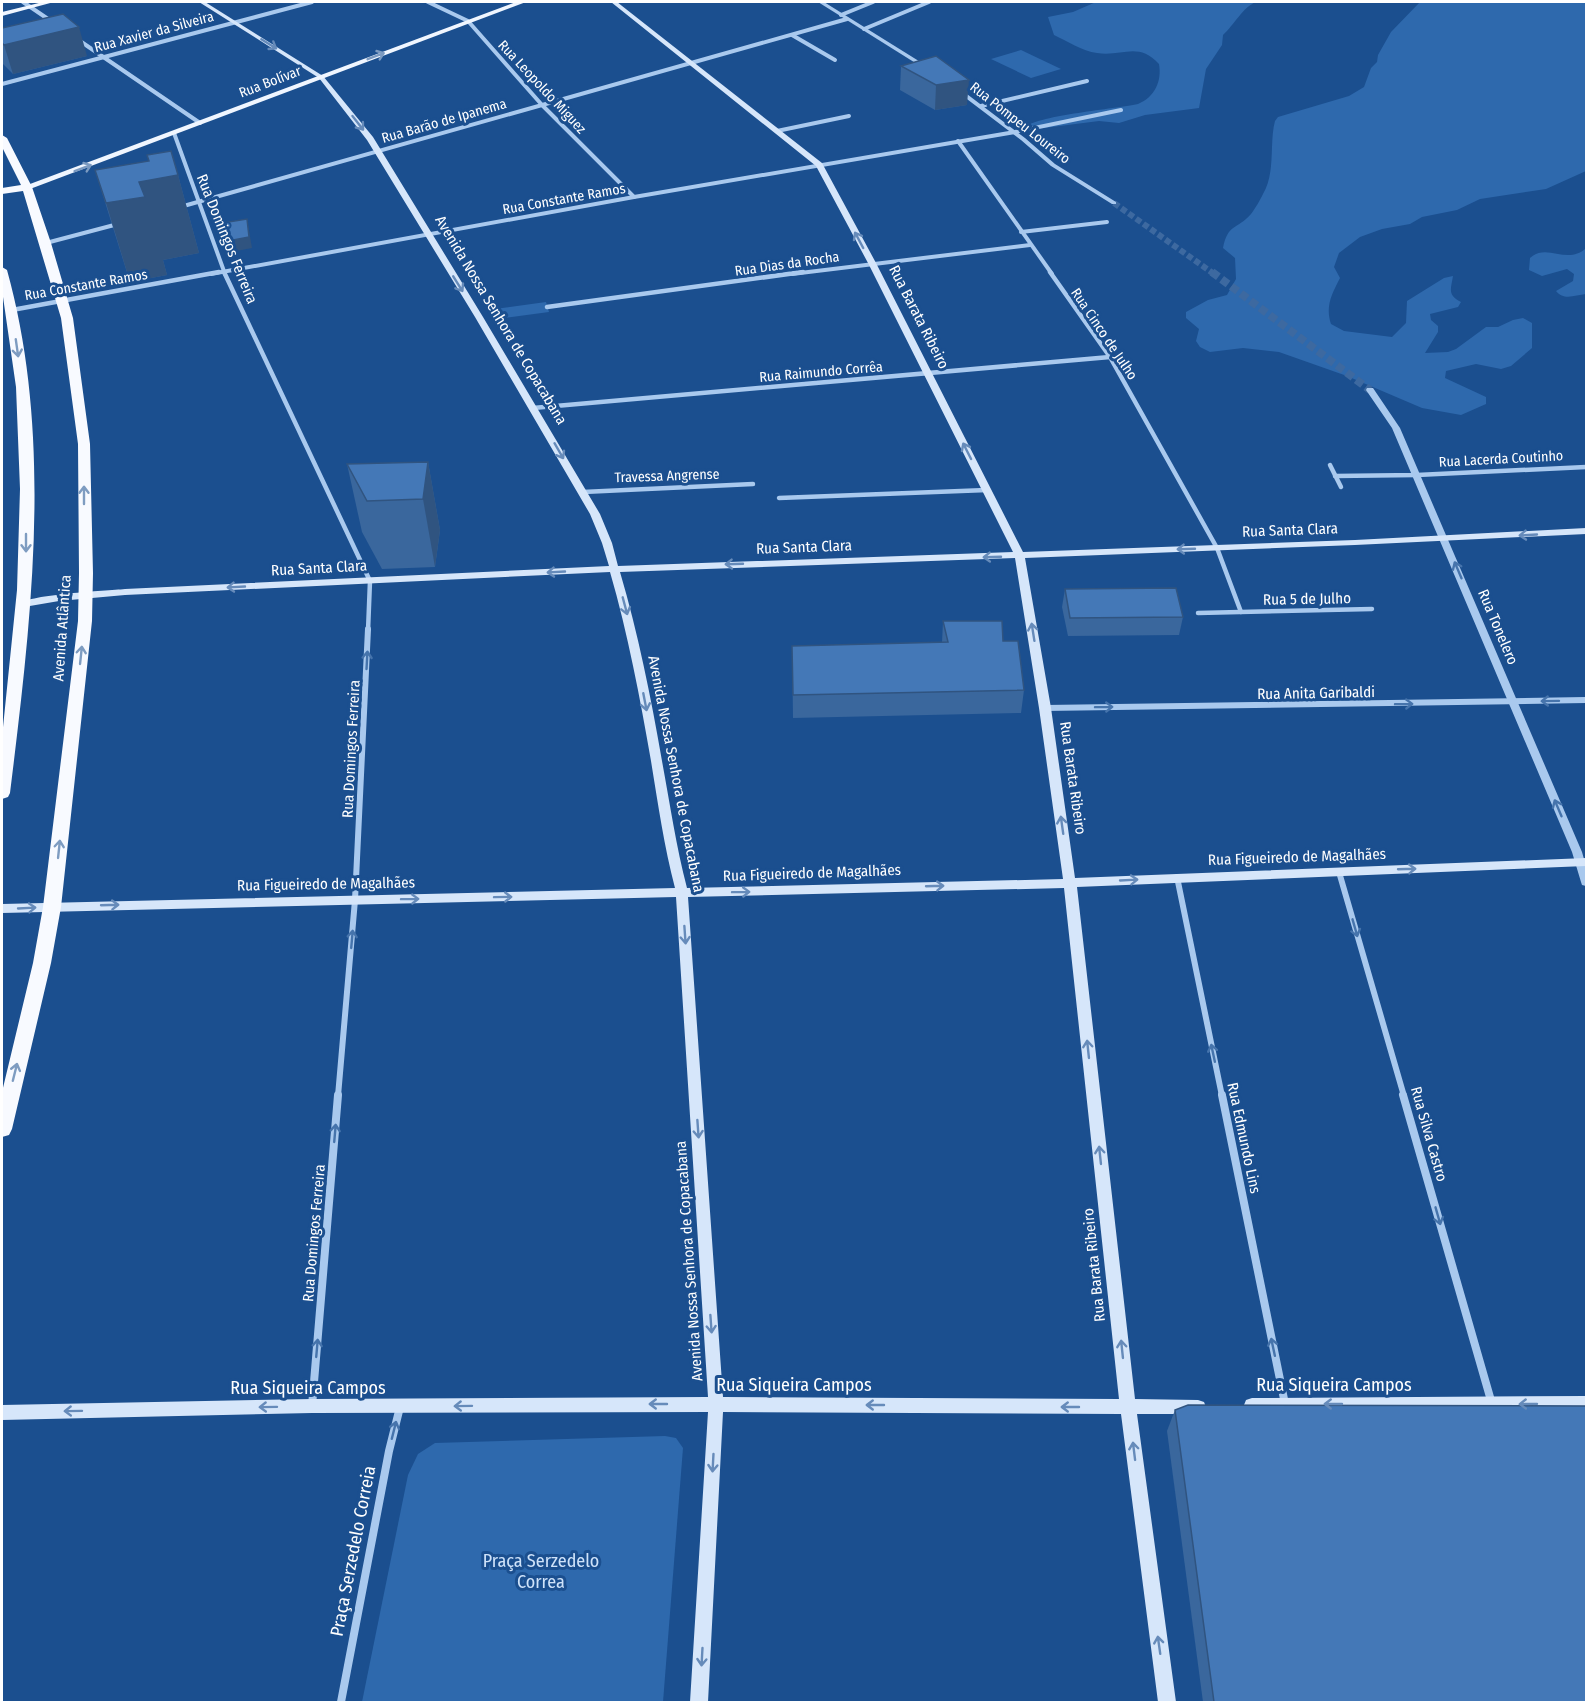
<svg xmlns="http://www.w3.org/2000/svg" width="1588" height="1704" viewBox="0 0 1588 1704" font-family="'Fira Sans Condensed',sans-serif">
<rect width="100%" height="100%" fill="#1b4f8f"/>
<g fill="#2e69ad">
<path d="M1096,2H1256C1243,7 1234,25 1223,35L1222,45L1206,69L1199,108L1145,115L1119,123L1099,121L1044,128L1025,127C1041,115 1114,109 1138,104C1155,97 1162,81 1159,64C1138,41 1122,57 1097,53C1082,51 1067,41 1054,35L1048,17L1073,12Z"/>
<path d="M1420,2H1586V171L1546,189L1480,199L1457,210L1422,217L1410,224L1382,229L1360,237L1339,253L1334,267L1340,278C1332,294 1325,306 1331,324L1344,331L1392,337L1406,323L1407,301L1444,278L1453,276C1451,289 1447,295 1461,302L1458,307L1430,314L1431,320L1438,326V332L1425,353L1448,352L1456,349L1486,327H1498L1513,320L1523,318L1532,323V348L1511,366L1501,369L1476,364L1446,371L1445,378L1486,397V404L1461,415L1422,408L1347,376L1279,352L1243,348L1210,352L1200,347L1196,341L1199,329L1186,318V312L1208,300L1227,295L1236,279L1235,258L1223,248C1228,223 1237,230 1251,214C1255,209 1260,200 1263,194C1276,172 1269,143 1275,121L1278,117L1349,96L1364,87L1371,68L1377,62L1378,55L1391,32Z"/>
<path d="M1021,50L1061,69L1031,78L991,59Z"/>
<path d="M1586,248V294C1575,295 1564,301 1556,291L1573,281L1574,274L1567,269L1542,276L1529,270L1530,258C1547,242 1567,266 1586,248Z"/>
<path d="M546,302L549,312L496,319L487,310Z"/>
<path d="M665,1436L676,1438L683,1448L663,1702H362L408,1475L418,1454L435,1443Z"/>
</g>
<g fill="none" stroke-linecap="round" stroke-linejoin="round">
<path stroke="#3d69a0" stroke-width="6" stroke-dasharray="6 3" stroke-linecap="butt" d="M1114,203L1214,274"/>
<path stroke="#3d69a0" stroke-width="8" stroke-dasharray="8 4" stroke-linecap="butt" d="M1212,272L1370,390"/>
<g stroke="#a9c9ee" stroke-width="4">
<path d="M23,2L51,21"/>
<path d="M428,2L468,21L542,105L634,197"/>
<path d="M841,15L873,2"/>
<path d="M864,29L929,2"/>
<path d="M792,35L835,60"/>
<path d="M77,39L200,123"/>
<path d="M2,84L312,2"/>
<path d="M981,106L1087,81"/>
<path d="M777,131L849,116"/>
<path d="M174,133L225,274"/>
<path d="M958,141L1052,274"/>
<path d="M180,207L847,19"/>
<path d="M1021,232L1107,222"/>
<path d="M46,243L118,224"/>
<path d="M211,274L634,197L1015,132L1121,110"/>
<path d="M792,274L1030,245"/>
</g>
<g stroke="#a9c9ee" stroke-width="4.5">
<path d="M224,272L370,581L368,631"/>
<path d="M1050,272L1110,357L1217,548L1241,612"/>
<path d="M547,307L803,272"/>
<path d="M12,310L219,272"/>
<path d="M533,408L1110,357"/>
<path d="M1330,465L1341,487"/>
<path d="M1335,476L1417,475L1586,467"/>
<path d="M583,492L753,484"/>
<path d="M779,498L987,490"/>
<path d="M1198,613L1372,609"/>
</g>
<g stroke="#a9c9ee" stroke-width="6">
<path d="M1045,708L1586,700"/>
<path d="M1339,872L1404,1096"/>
<path d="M1177,877L1222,1096"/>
<path d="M338,1096L355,900L368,629"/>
</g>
<g stroke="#a9c9ee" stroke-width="8">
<path d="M1222,1095L1285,1404"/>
<path d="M1403,1095L1492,1404"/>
<path d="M312,1406L338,1095"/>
<path d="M341,1702L389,1451L400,1407"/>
</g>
<g fill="#a9c9ee" fill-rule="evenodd">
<path d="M818,2H824L930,68L925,69Z"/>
<path d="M955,88H959L1025,138L1055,164L1116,202V204H1112L1051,166L1021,140L955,90Z"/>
<path d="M1367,388H1373L1400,428L1582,852L1586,866V886L1582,885L1581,882L1572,852L1392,428L1366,390Z"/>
</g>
<g fill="#d6e6fa" fill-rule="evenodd">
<path d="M199,2H205L323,76L373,137L483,317L600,514L612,543L618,566L1013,552L868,263L816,166L611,2H617L822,163L876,263L1023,552L1355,540L1586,528V534L1355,545L1025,558L1051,708L1075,878L1586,858V866L1077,887L1135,1399L1198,1400L1204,1402L1206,1407L1204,1412L1198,1414H1137L1176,1702H1158L1121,1414L723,1412L708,1702H690L708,1412L312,1413L2,1420V1405L312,1399L708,1397L676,897L2,913V904L675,888C664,846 658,804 651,761C640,698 628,634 610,572L125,595L59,601L24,607L19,604C31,594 105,591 125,589L609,566L602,543L590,514L475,317L367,140L319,78ZM1015,558L1039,708L1063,879L687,888C676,846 670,804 662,761C651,697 638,633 620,572ZM1064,888L1119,1399L723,1397L688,897Z"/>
<path d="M1586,1396V1410L1252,1412L1246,1410L1244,1405L1246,1400L1252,1398Z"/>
</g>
<g fill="#f0f6ff" fill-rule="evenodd">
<path d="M43,2H54L2,16V12Z"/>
<path d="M516,2H526L30,189L22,187Z"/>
</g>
<g fill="#f8faff" fill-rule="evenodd">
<path d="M2,135L7,138L32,187L51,243L73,318L90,444L93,573L92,621L61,907L51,963L12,1129L9,1135L2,1137V1092L33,963L43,907L78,621L79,573L78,444L61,318L23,191L2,194V188L21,185L2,147Z"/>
<path d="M2,267L7,270C54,439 31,622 10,793L8,797L2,799V737L17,590L20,489L16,387L2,290Z"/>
</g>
</g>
<g fill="#3a679d">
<path d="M2,28L87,56L13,74L2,63Z"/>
<path d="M936,56L967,105L935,110L900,90L901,66Z"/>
<path d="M95,170L178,175L199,253L163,260L167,275L130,282Z"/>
<path d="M428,462L440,530L435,567L382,569L362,532L347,464Z"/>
<path d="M1065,589L1183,617L1179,635L1068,636L1062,607Z"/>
<path d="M943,621L1003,641L1024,690L1021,713L793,718L792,646L942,643Z"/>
<path d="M1175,1410L1587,1702H1203L1167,1431Z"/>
</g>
<g fill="#305480">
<path d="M79,27L87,56L13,74L4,45Z"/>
<path d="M969,80L967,105L935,110L936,85Z"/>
<path d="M178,175L199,253L163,260L167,275L130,282L106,203L139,182Z"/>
<path d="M247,219L252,248L231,252L228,241Z"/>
<path d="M428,462L440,530L435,567L423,499Z"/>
</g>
<g fill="#4478b7" stroke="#305480" stroke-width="1.5">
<path d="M63,14L79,27L4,45L2,43V28Z"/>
<path d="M936,56L969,80L936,85L901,66Z"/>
<path d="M171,151L178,175L139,182L145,197L106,203L95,170L149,161L147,155Z"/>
<path d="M247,219L249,237L228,241L222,223Z"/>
<path d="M428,462L423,499L367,501L347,464Z"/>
<path d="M1176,588L1183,617L1070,618L1065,589Z"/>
<path d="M943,621H1002L1003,641H1018L1024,690L793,695L792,646L948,642Z"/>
<path d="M1188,1405L1587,1406V1702H1214L1175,1410Z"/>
</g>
<defs><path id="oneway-shaft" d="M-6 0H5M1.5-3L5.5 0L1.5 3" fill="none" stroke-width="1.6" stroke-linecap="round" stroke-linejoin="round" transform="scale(1.5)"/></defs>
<g stroke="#668bba">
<use href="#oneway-shaft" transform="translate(269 44) rotate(32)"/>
<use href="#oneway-shaft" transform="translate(358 123) rotate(52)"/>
<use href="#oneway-shaft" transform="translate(859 240) rotate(-118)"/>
<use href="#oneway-shaft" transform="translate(458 284) rotate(58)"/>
<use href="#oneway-shaft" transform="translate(559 451) rotate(60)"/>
<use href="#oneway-shaft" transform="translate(967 451) rotate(-117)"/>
<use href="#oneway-shaft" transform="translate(1528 535) rotate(177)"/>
<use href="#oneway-shaft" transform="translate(1186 549) rotate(178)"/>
<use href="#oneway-shaft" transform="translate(992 557) rotate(178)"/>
<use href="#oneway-shaft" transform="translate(734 564) rotate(178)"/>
<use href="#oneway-shaft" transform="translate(556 572) rotate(177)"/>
<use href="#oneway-shaft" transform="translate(236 587) rotate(177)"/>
<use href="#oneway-shaft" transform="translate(625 606) rotate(75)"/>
<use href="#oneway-shaft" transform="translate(1033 632) rotate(-99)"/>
<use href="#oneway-shaft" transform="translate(645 702) rotate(79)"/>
<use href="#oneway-shaft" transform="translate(1062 825) rotate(-98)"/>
<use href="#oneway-shaft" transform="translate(1407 869) rotate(-2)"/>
<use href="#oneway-shaft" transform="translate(1129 880) rotate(-3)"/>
<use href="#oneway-shaft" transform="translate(935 886) rotate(-2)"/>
<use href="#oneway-shaft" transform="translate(741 892) rotate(-1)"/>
<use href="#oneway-shaft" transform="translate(503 897) rotate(-1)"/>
<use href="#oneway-shaft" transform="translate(410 899) rotate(-1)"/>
<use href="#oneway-shaft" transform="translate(110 905) rotate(-2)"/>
<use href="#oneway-shaft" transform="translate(27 908) rotate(-3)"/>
<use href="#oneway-shaft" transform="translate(685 935) rotate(86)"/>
<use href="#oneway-shaft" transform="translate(1088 1049) rotate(-96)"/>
<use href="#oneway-shaft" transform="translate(698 1129) rotate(86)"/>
<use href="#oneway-shaft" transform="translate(1100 1155) rotate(-96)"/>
<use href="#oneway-shaft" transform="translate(711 1324) rotate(86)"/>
<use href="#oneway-shaft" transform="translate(1122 1349) rotate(-96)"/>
<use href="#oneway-shaft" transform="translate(658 1404) rotate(180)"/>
<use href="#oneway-shaft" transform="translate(1333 1404) rotate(180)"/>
<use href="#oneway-shaft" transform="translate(1528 1404) rotate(179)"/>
<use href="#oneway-shaft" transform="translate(875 1405) rotate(-180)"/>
<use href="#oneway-shaft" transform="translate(463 1406) rotate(179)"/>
<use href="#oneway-shaft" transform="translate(268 1407) rotate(179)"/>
<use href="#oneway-shaft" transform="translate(1070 1407) rotate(-180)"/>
<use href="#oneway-shaft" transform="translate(73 1411) rotate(179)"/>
<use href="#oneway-shaft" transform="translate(1134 1451) rotate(-97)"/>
<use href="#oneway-shaft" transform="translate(713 1463) rotate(93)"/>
<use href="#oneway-shaft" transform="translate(1159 1645) rotate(-98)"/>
<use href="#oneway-shaft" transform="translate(702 1657) rotate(93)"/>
</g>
<g stroke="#7b9ac1">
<use href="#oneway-shaft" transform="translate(376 56) rotate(-21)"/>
<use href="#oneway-shaft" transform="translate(83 168) rotate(-21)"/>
</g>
<g stroke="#7e9cc1">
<use href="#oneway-shaft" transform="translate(17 348) rotate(82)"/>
<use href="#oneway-shaft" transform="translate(84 495) rotate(-90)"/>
<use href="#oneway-shaft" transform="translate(26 543) rotate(90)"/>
<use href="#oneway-shaft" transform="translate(81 655) rotate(-84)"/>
<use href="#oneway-shaft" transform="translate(59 849) rotate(-84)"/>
<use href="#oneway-shaft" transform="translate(15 1072) rotate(-76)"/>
</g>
<g stroke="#4674ac">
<use href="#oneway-shaft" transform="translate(1458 570) rotate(-113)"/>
<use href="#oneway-shaft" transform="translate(367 660) rotate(-87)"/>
<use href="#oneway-shaft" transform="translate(1550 701) rotate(179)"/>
<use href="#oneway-shaft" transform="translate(1404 704) rotate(-1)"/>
<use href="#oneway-shaft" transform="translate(1104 707) rotate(-1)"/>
<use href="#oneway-shaft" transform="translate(1558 808) rotate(-113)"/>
<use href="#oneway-shaft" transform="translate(1355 928) rotate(74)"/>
<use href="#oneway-shaft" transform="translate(352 939) rotate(-85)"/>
<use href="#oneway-shaft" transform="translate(1213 1053) rotate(-102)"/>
<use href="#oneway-shaft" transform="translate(335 1133) rotate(-85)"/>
<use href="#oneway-shaft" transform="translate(1438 1216) rotate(74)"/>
<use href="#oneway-shaft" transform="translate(1273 1347) rotate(-102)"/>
<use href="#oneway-shaft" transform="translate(317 1348) rotate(-85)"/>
<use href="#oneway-shaft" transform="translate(394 1430) rotate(-76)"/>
</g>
<g text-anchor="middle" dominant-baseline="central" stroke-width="6" stroke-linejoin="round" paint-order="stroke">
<g font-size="14" fill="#fff" stroke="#1b4f8f">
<text transform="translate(154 32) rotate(-15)">Rua Xavier da Silveira</text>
<text transform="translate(270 82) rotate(-21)">Rua Bolívar</text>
<text transform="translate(542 87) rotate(47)">Rua Leopoldo Miguez</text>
<text transform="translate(444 121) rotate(-16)">Rua Barão de Ipanema</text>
<text transform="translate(1020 123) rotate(38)">Rua Pompeu Loureiro</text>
<text transform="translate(564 199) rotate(-10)">Rua Constante Ramos</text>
<text transform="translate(787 264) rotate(-8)">Rua Dias da Rocha</text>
<text transform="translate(86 285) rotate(-10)">Rua Constante Ramos</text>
<text transform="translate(1104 334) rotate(56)">Rua Cinco de Julho</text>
<text transform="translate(821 372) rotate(-5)">Rua Raimundo Corrêa</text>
<text transform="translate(1501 459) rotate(-3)">Rua Lacerda Coutinho</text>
<text transform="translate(667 476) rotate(-2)">Travessa Angrense</text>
</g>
<g font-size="15" fill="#fff" stroke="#1b4f8f">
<text transform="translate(227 239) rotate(68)">Rua Domingos Ferreira</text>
<text transform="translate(919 317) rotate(63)">Rua Barata Ribeiro</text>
<text transform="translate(501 320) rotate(59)">Avenida Nossa Senhora de Copacabana</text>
<text transform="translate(1290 530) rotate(-2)">Rua Santa Clara</text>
<text transform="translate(804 547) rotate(-2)">Rua Santa Clara</text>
<text transform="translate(319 568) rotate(-3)">Rua Santa Clara</text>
<text transform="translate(1307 599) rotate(-1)">Rua 5 de Julho</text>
<text transform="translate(1498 627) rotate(67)">Rua Tonelero</text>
<text transform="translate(62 628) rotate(-86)">Avenida Atlântica</text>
<text transform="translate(1316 693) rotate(-1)">Rua Anita Garibaldi</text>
<text transform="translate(351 749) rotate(-87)">Rua Domingos Ferreira</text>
<text transform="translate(676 774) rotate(79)">Avenida Nossa Senhora de Copacabana</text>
<text transform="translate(1073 778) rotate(82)">Rua Barata Ribeiro</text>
<text transform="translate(1297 857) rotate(-2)">Rua Figueiredo de Magalhães</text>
<text transform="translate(812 873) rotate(-2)">Rua Figueiredo de Magalhães</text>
<text transform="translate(326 884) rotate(-1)">Rua Figueiredo de Magalhães</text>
<text transform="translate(1429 1134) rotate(74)">Rua Silva Castro</text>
<text transform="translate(1244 1138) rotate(78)">Rua Edmundo Lins</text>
<text transform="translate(314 1233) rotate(-85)">Rua Domingos Ferreira</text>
<text transform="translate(689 1261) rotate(-94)">Avenida Nossa Senhora de Copacabana</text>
<text transform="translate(1094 1265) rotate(-96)">Rua Barata Ribeiro</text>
</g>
<g font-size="18" fill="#fff" stroke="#1b4f8f">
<text x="794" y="1385">Rua Siqueira Campos</text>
<text x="1334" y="1385">Rua Siqueira Campos</text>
<text x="308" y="1388">Rua Siqueira Campos</text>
<text transform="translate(353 1551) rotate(-79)">Praça Serzedelo Correia</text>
</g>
<g font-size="18" fill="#cfe3fa" stroke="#1b4f8f">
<text x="541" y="1561">Praça Serzedelo<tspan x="541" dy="21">Correa</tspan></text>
</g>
</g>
<rect width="1588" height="1704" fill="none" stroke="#ffffff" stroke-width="6"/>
</svg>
